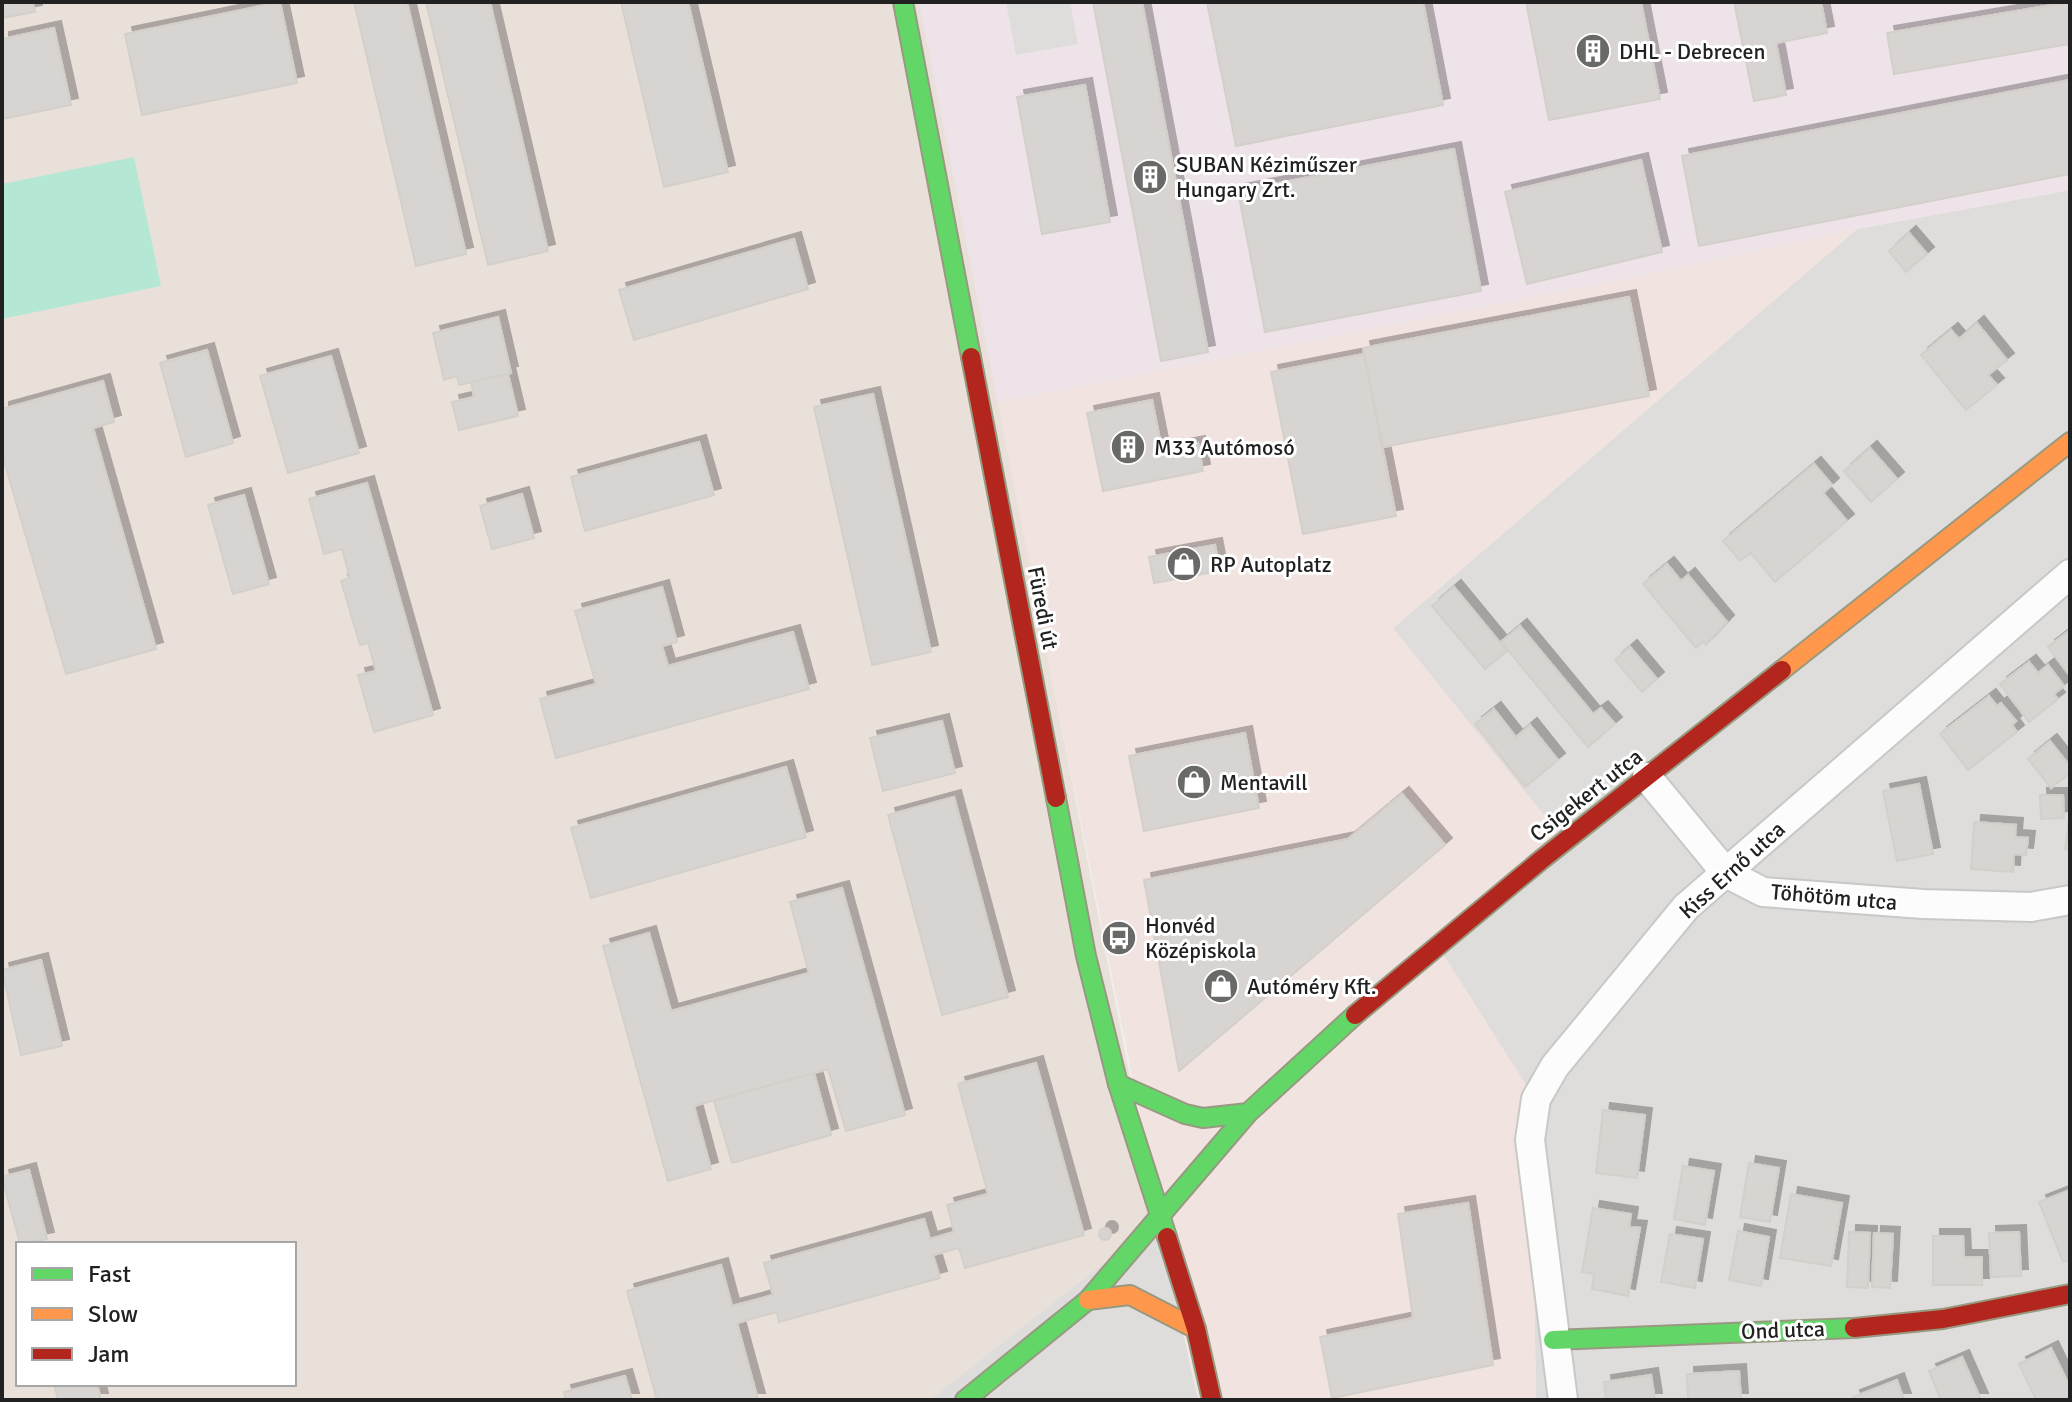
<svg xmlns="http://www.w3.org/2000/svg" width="2072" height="1402" viewBox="0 0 2072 1402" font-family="Signika,sans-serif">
<defs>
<filter id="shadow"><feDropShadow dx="7" dy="-7" stdDeviation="0" flood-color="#0004"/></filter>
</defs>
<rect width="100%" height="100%" fill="#f0eeea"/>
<g fill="#dfdddb">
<path d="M2070,190V1400H1536L1531,1093L1439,948L1393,628L1857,229Z"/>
<path d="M1158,1220L1198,1400H929Z"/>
</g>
<path fill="#f1e3e0" d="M1857,229L1393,628L1565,841L1439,948L1531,1093L1536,1400H1198L996,403L1645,275Z"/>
<path fill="#ede3e8" d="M919,2H2070V190L1857,229L1645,275L996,403Z"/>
<path fill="#dedddb" d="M1006,2H1070L1078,44L1016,55Z"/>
<path fill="#eae0da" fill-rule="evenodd" d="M2,2H919L1158,1220L929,1400H2ZM18,1244H294V1384H18Z"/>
<path fill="#b5e7d5" d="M134,157L161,286L2,319V184Z"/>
<g fill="#d7d4d1" stroke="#d3d0cb" stroke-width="2" filter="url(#shadow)">
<path d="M2,2H33L35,12L2,18Z"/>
<path d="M280,2L297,83L142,115L125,34Z"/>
<path d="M354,2H407L466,254L416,266Z"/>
<path d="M426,2H490L548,251L488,265Z"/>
<path d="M621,2H688L728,172L664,187Z"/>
<path d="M1093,2H1142L1208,352L1161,361Z"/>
<path d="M1207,2H1423L1443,105L1236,146Z"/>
<path d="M1526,2H1641L1660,99L1549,120Z"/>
<path d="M1734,2H1821L1827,33L1776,43L1786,95L1754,101Z"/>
<path d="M2070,2V44L1894,74L1887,33Z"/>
<path d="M54,28L71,105L2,119V39Z"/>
<path d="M2070,80V174L1699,246L1682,156Z"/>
<path d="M1085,85L1110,222L1042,234L1017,97Z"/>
<path d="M1454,149L1481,291L1265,332L1238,191Z"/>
<path d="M1641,160L1662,252L1527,284L1505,192Z"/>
<path d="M1909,233L1927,254L1906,272L1889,251Z"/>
<path d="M794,239L808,289L634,340L619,290Z"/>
<path d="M1629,297L1649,396L1383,447L1363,348Z"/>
<path d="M498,317L511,373L459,385L457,376L444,380L433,333Z"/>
<path d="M1977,323L2007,360L1988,375L1997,385L1966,410L1921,355L1951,330L1959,339Z"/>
<path d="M207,350L233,443L186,457L160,363Z"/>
<path d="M1364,354L1396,516L1303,534L1271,372Z"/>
<path d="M331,356L359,453L288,473L260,376Z"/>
<path d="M508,374L518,416L459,430L452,402L474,397L471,382Z"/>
<path d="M103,381L114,422L93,428L156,649L66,674L2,454V409Z"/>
<path d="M873,394L931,652L872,665L814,407Z"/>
<path d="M1152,400L1162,450L1198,443L1203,471L1103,491L1087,413Z"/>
<path d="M699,442L714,495L585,531L571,477Z"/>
<path d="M1870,448L1897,479L1871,502L1844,471Z"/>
<path d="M1814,464L1832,485L1823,493L1847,521L1775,582L1751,553L1740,561L1723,541Z"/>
<path d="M367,483L433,715L374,732L358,675L376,671L368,643L360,645L341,581L350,578L342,549L324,554L309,499Z"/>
<path d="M522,494L534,538L492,549L480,506Z"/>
<path d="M244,495L269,584L233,594L208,505Z"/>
<path d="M1215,545L1220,571L1154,583L1149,557Z"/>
<path d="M1667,564L1681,581L1688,575L1727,622L1706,645L1704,641L1696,648L1643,584Z"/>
<path d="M662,587L677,642L662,646L668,666L793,632L809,689L556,758L540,699L596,684L575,611Z"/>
<path d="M1454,587L1507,651L1485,669L1432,606Z"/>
<path d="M1520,626L1593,714L1601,708L1615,724L1588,747L1501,642Z"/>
<path d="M2070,630V676L2048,647Z"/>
<path d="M1630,647L1657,679L1642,692L1615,660Z"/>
<path d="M2029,662L2038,673L2048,665L2064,686L2054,694L2058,699L2029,722L2000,684Z"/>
<path d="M1989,696L1997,706L2001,703L2016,721L2012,725L2017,732L1968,770L1940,734Z"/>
<path d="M1494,709L1516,737L1530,725L1558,760L1525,787L1475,724Z"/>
<path d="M942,721L955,773L883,791L870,738Z"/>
<path d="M1245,733L1259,808L1144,831L1129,756Z"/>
<path d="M2050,741L2070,766V773L2051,788L2028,759Z"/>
<path d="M786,767L806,837L591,898L571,828Z"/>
<path d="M1919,784L1933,854L1897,861L1883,791Z"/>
<path d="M1402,794L1445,845L1179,1071L1144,880L1348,839Z"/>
<path d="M2040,795H2063L2064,818L2041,819Z"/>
<path d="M954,797L1008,997L942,1015L888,815Z"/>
<path d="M2070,812V850L2065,849Z"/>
<path d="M1974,822L2016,825L2015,837L2028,838L2026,855L2014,854L2013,872L1971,869Z"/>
<path d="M842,888L905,1115L846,1131L828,1069L814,1073L694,1106L711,1169L668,1181L603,946L649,933L671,1011L809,973L790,902Z"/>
<path d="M41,960L62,1046L21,1055L2,970Z"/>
<path d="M1036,1063L1084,1235L965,1268L959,1248L933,1255L940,1278L779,1322L777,1312L737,1323L758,1400H657L627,1291L721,1265L732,1306L773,1295L764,1263L924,1219L930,1239L954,1232L947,1205L988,1194L958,1084Z"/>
<path d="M814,1073L831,1135L732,1163L714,1101Z"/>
<path d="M1603,1110L1645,1115L1637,1178L1596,1173Z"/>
<path d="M1749,1163L1779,1168L1770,1222L1740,1217Z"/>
<path d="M1683,1166L1714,1171L1705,1225L1674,1219Z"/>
<path d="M29,1170L47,1239L20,1244L2,1177Z"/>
<path d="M2070,1190V1259L2063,1262L2039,1202Z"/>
<path d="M1791,1194L1842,1203L1831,1266L1780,1258Z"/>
<path d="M1468,1203L1493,1365L1332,1398L1320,1337L1413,1318L1398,1214Z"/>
<path d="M1593,1208L1631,1214L1629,1227L1640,1228L1628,1296L1592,1289L1594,1274L1582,1272Z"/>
<circle cx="1105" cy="1234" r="6"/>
<path d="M1738,1231L1769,1237L1761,1286L1729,1280Z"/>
<path d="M1849,1232L1870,1233L1868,1288L1847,1287Z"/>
<path d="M2019,1232L2021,1276L1991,1277L1989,1233Z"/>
<path d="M1874,1233L1893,1234L1890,1288L1872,1287Z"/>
<path d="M1670,1234L1703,1239L1695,1288L1661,1282Z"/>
<path d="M1933,1236H1963L1964,1257H1982V1285H1933Z"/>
<path d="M2051,1348L2070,1387V1400H2036L2019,1364Z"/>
<path d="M1962,1357L1981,1400H1941L1929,1371Z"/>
<path d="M1739,1371L1741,1400H1688L1687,1374Z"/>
<path d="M1651,1375L1655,1400H1606L1604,1382Z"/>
<path d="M625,1376L632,1400H566L564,1392Z"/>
<path d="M1897,1380L1904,1400H1854L1853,1397Z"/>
<path d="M54,1384H97L101,1400H58Z"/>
</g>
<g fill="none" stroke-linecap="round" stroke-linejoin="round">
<g stroke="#c8c8c6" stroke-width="32">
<g id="street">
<path d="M1647,777L1726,873L1763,892L1923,904L2031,907L2070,900"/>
<path d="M1563,1400L1530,1140L1536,1099L1555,1066L1686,907L2070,574"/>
</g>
</g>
<g stroke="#979a80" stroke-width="22">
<g id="fast">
<path d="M903,2L971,357"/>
<path d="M1056,798L1086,956L1118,1084L1167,1237"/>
<path d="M1118,1084L1185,1114L1203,1118L1248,1113"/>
<path d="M1553,1340L1854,1328"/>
<path d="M965,1400L1088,1300L1248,1113L1355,1015"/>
</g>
</g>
<g stroke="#979a80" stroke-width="22">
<g id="slow">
<path d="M1782,670L2070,442"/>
<path d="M1088,1300L1130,1295L1196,1329"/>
</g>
</g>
<g stroke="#979a80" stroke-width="22">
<g id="jam">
<path d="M971,357L1056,798"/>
<path d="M1355,1015L1541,860L1782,670"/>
<path d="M1167,1237L1196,1329L1212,1400"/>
<path d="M1854,1328L1943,1319L2070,1294"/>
</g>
</g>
<use href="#street" stroke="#fdfcfc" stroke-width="28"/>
<use href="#fast" stroke="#63d668" stroke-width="18"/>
<use href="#slow" stroke="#ff974d" stroke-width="18"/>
<use href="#jam" stroke="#b3261e" stroke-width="18"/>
</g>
<defs>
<g id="building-disc" transform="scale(1.8)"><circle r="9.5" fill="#696967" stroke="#fff"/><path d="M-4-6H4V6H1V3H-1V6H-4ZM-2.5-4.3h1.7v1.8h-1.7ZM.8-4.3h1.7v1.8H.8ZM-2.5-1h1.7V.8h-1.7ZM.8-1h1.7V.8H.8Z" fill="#fff"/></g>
<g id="shop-disc" transform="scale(1.8)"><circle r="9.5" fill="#696967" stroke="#fff"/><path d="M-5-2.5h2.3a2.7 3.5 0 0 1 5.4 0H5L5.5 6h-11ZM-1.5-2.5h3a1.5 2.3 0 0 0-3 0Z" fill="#fff"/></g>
<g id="bus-disc" transform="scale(1.8)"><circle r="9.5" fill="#696967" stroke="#fff"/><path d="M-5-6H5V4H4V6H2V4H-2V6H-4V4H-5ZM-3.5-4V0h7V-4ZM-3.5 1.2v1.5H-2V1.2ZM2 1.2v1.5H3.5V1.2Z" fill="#fff"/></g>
</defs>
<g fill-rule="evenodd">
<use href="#building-disc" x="1593" y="51"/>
<use href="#building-disc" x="1150" y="177"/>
<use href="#building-disc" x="1128" y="447"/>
<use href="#shop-disc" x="1184" y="564"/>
<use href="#shop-disc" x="1194" y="782"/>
<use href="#bus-disc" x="1119" y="938"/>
<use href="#shop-disc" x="1221" y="986"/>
</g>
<g text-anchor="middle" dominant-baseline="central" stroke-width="6" stroke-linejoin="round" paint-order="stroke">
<g font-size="22" fill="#212121" stroke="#fff" text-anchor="start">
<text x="1619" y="51">DHL - Debrecen</text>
<text x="1176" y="164">SUBAN Kéziműszer<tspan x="1176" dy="25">Hungary Zrt.</tspan></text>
<text x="1154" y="447">M33 Autómosó</text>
<text x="1210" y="564">RP Autoplatz</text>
<text x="1220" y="782">Mentavill</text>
<text x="1145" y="925">Honvéd<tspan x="1145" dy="25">Középiskola</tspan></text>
<text x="1247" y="986">Autóméry Kft.</text>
</g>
<g font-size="22" fill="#212121" stroke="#fff">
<text transform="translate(1043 608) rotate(79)">Füredi út</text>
<text transform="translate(1586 795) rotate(-38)">Csigekert utca</text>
<text transform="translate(1732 870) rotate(-42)">Kiss Ernő utca</text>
<text transform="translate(1834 897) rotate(5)">Töhötöm utca</text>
<text transform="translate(1783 1330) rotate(-2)">Ond utca</text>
</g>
</g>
<rect width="2072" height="1402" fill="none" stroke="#212121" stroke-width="8"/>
<rect x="16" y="1242" width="280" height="144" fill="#ffffff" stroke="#a6a6a6" stroke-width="2"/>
<rect x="32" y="1268" width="40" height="12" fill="#63d668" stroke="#a6a6a6" stroke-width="2"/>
<text x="88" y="1282" font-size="24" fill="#212121">Fast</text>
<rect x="32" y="1308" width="40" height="12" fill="#ff974d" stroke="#a6a6a6" stroke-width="2"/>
<text x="88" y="1322" font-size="24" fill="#212121">Slow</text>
<rect x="32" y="1348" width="40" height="12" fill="#b3261e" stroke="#a6a6a6" stroke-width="2"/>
<text x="88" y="1362" font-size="24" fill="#212121">Jam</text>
</svg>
